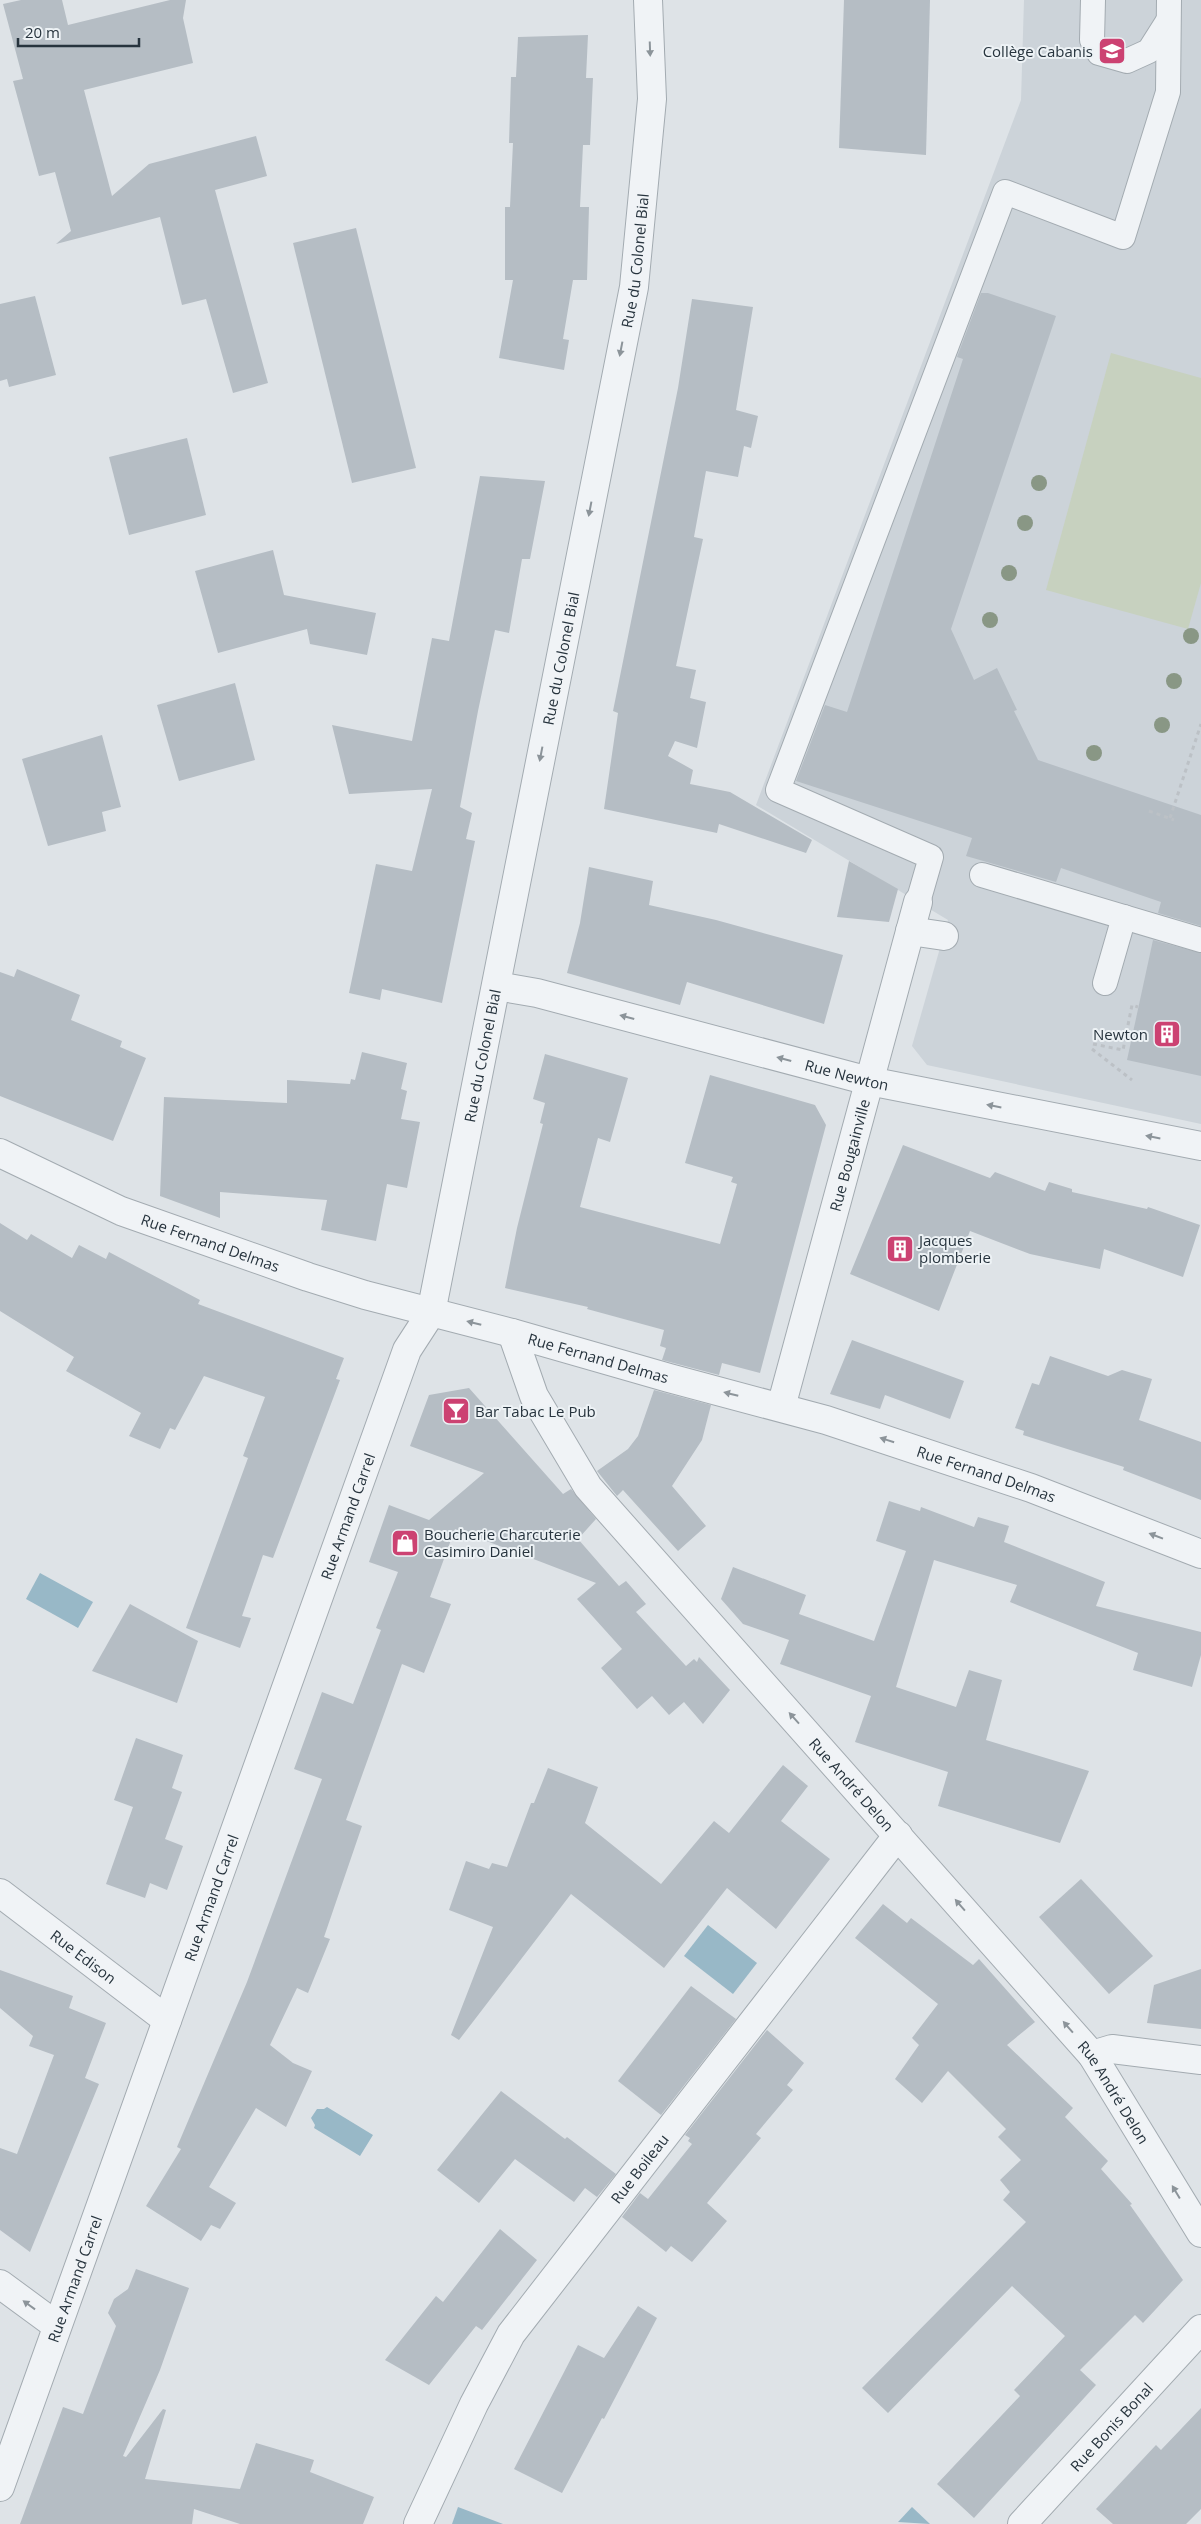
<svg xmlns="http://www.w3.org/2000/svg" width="1201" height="2524" viewBox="0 0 1201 2524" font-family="'Open Sans',sans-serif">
<rect width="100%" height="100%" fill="#dee3e7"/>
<path fill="#ccd3d9" d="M1024,0H1201V1124L927,1065L912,1046L948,920L756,805L1021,100Z"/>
<path fill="#c7d1bf" d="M1111,353L1201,378V583L1188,629L1046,590Z"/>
<g fill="#98b8c7">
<path d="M40,1573L93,1602L78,1628L26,1599Z"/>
<path d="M708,1925L757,1963L733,1994L684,1956Z"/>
<path d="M327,2107L373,2135L360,2156L314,2128L315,2125L311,2118L317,2109H324Z"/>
<path d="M458,2507L503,2524H452Z"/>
<path d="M912,2507L930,2524L898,2522Z"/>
</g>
<g fill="#b5bdc4">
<path d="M21,0H62L68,25L170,0H186L183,18L193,63L84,90L112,196L149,164L256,136L267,176L215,190L268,383L233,393L206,299L182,305L160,217L56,244L71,231L55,172L39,176L13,81L23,79L3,4Z"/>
<path d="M844,0H930L926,155L839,148Z"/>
<path d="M588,35L586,78H593L590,145H583L580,207H589L587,280H573L563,339L569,340L564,370L499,358L513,280H505V207H510L513,143H509L511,77H516L518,37Z"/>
<path d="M356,228L416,468L352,483L293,243Z"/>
<path d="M981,293H988L1056,316L951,629L974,680L997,668L1017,710L1014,711L1038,760L1201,815V926L1158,913L1161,902L1061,868L1056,882L966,856L972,838L796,781L825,705L847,712L963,359L957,357Z"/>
<path d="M35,296L56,375L9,387L7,379L0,381V304Z"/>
<path d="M692,299L753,307L736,410L758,416L751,448L744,446L738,477L706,471L694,537L703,539L676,666L696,670L690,698L706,702L697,748L675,741L668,756L693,770L690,784L730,792L812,840L806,853L719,824L717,833L604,809L618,713L613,711L678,388Z"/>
<path d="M187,438L206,515L129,535L109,457Z"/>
<path d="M480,476L545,481L530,559H522L509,633L495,630L478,711L460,807L472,813L466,839L475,841L442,1003L382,989L380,1000L349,993L376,864L412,871L432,789L349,794L332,725L412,741L432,638L449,641Z"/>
<path d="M273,550L284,595L376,613L367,655L310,644L307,629L218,653L195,571Z"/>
<path d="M235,683L255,760L179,781L157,705Z"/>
<path d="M102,735L121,807L102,812L106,831L48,846L22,759Z"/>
<path d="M849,861L898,889L889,922L837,917Z"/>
<path d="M589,867L653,881L649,905L716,920L843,955L824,1024L687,982L680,1005L567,973L580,923Z"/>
<path d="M1153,940L1201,953V1076L1127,1060Z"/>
<path d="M17,969L80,995L71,1020L122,1041L120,1047L146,1058L113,1141L0,1096V972L14,977Z"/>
<path d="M362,1052L407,1063L401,1089L407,1091L401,1119L420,1122L407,1188L387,1184L376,1241L321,1230L327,1200L220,1192V1218L160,1196L164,1097L287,1103V1080L350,1084L351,1079L355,1080Z"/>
<path d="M545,1054L628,1078L610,1142L598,1138L580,1207L720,1244L737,1184L731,1182L733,1177L685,1163L710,1075L815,1105L826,1125L760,1373L722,1363L719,1375L662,1360L666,1348L660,1346L664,1330L587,1309L588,1307L505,1288L517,1228L543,1124L540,1123L545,1103L533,1099Z"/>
<path d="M903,1145L990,1178L995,1172L1045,1191L1049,1182L1072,1189V1192L1147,1209L1148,1207L1200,1225L1183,1277L1104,1249L1100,1269L1030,1254L970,1231L939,1311L850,1274Z"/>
<path d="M0,1223L27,1240L31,1234L72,1258L79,1245L106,1259L109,1252L200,1300L198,1304L344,1358L336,1379L340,1380L273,1558L263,1555L242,1616L251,1618L240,1648L186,1628L248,1458L243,1456L265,1397L204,1376L175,1430L170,1428L160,1449L129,1436L141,1413L66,1371L74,1357L0,1311Z"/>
<path d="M852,1340L964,1381L950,1419L885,1395L880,1409L830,1394Z"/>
<path d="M1050,1356L1108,1376L1122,1370L1152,1379L1139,1420L1201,1442V1500L1123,1470L1124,1467L1023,1435L1024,1431L1015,1428L1032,1383L1039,1385Z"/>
<path d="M469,1388L563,1494L571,1489L596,1519L578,1539L619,1586L626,1581L646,1604L636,1612L686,1666L694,1659L697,1662L699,1657L730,1690L703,1724L684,1702L669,1715L652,1696L637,1709L601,1668L622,1649L577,1599L596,1583L455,1529L430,1597L451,1604L424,1673L402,1664L346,1820L362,1826L324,1937L330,1939L308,1993L297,1988L270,2045L293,2063L312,2071L286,2127L256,2108L209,2187L236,2203L220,2229L211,2225L201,2241L146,2206L181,2149L177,2147L247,1982L322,1779L294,1769L322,1692L353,1704L381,1630L376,1628L398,1572L369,1562L389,1505L429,1520L484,1473L410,1446L429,1395Z"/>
<path d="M654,1390L711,1405L702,1440L672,1486L706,1526L678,1551L623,1490L617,1496L597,1471L628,1449L638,1436Z"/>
<path d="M889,1501L920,1511L921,1507L974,1527L978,1517L1009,1526L1004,1542L1105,1582L1096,1606L1201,1632V1655L1192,1687L1133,1670L1138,1653L1010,1602L1017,1585L934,1560L896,1687L956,1707L969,1670L1002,1680L986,1740L1089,1771L1060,1843L938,1806L948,1772L855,1742L871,1696L780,1664L789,1640L743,1624L721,1599L733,1567L806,1595L799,1614L874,1641L906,1551L876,1541Z"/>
<path d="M130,1604L198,1641L177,1703L92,1671Z"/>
<path d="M136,1738L183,1755L172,1788L182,1792L165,1839L183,1846L167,1890L150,1883L145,1898L106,1884L133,1807L114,1800Z"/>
<path d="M783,1765L808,1786L781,1821L830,1859L776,1929L727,1888L664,1968L571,1894L459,2040L451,2035L493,1927L449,1910L466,1861L489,1869L492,1863L507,1867L531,1803H534L548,1768L598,1787L585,1823L661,1884L714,1821L729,1833Z"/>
<path d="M1081,1879L1153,1956L1109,1994L1039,1917Z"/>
<path d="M883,1904L907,1923L911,1918L973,1965L979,1959L1035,2022L1007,2045L1073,2108L1065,2117L1108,2161L1101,2169L1132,2204L1130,2205L1183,2280L1143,2323L1135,2315L1080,2370L1096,2385L974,2518L937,2484L1020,2396L1014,2390L1065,2336L1012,2286L888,2413L862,2388L1026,2222L1003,2200L1010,2192L1000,2180L1021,2160L998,2137L1006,2129L948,2071L922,2103L895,2079L919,2045L912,2038L938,2004L855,1938Z"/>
<path d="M1201,1969V2029L1147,2023L1154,1985Z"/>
<path d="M0,1970L73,1996L69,2008L106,2023L85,2078L99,2084L30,2252L0,2230V2148L17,2154L54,2055L29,2046L33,2036L0,2008Z"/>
<path d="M691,1986L736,2019L661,2115L618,2081Z"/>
<path d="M767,2030L804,2063L787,2085L793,2090L756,2134L761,2138L707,2203L727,2221L692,2262L671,2246L666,2252L622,2217L640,2193L648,2199L692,2144L688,2141L690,2138L685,2135Z"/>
<path d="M501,2091L565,2139L567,2137L616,2174L597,2197L585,2188L574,2202L515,2159L479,2203L437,2170Z"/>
<path d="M500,2229L537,2260L482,2330L476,2326L429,2385L385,2360L436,2296L443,2302Z"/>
<path d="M136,2269L189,2288L160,2370L123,2456L126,2457L163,2409L166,2410L145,2479L240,2489L256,2443L314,2460L310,2472L374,2497L363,2524H240L194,2509L192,2524H20L63,2407L83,2414L116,2326L108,2313L114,2299L128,2289Z"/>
<path d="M638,2306L657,2318L604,2419L602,2418L562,2493L514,2469L578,2345L604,2358Z"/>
<path d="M1201,2408V2509L1186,2524H1113L1096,2509L1156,2445L1161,2450Z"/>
</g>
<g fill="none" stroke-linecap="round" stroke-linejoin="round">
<g stroke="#a3abb1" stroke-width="26">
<g id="service">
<path d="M1093,0L1092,40L1099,53L1127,61L1149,51L1168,21"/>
<path d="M982,875L1201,940"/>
<path d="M918,902L931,857L778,790L1005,192L1123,237L1168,92L1169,0"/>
<path d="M1105,983L1124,917"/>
</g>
</g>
<g stroke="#a3abb1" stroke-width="30">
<g id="minor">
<path d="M910,931L944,936"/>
<path id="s1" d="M497,986L537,993L869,1081L1201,1146"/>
<path id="s2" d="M0,1153L121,1211L308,1277L365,1295L512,1333L669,1378L826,1420L1031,1488L1201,1554"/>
<path id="s3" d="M512,1333L534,1396L588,1487L1092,2055L1201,2233"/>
<path id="s4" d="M781,1407L918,902"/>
<path id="s5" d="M0,1893L167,2020"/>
<path d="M1092,2055L1112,2049L1201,2060"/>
<path d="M0,2284L57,2326"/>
<path id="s6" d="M0,2487L407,1350L431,1313L634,287L652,99L648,0"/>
<path id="s7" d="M418,2524L474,2404L511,2334L898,1835"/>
<path id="s8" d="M1022,2524L1201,2329"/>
</g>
</g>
<g stroke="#bcc1c6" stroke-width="3" stroke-dasharray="4 4" stroke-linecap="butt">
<path d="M1149,811L1174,820"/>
<path d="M1170,818L1201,724"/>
<path d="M1093,1044L1123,1050L1132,1005L1138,1007"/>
<path d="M1092,1049L1132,1080"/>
</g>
<use href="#service" stroke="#f0f3f6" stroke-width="24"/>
<use href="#minor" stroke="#f0f3f6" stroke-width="28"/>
</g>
<g fill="#899785">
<circle cx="1039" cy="483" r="8"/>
<circle cx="1025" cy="523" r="8"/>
<circle cx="1009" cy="573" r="8"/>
<circle cx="990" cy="620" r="8"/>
<circle cx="1191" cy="636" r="8"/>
<circle cx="1174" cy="681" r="8"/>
<circle cx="1162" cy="725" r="8"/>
<circle cx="1094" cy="753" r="8"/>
</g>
<defs><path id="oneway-solid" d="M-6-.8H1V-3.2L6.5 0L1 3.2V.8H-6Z" transform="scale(1.25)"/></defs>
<g fill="#8c949a">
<use href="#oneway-solid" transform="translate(650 49) rotate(88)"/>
<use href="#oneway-solid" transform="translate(621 349) rotate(101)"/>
<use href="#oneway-solid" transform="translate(590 509) rotate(101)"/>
<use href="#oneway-solid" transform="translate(541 754) rotate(101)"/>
<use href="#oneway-solid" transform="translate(627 1017) rotate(-165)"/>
<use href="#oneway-solid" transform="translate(784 1059) rotate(-165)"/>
<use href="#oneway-solid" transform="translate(994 1106) rotate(-169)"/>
<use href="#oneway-solid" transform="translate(1153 1137) rotate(-169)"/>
<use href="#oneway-solid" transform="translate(474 1323) rotate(-166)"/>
<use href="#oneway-solid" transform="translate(731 1394) rotate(-166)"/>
<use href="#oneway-solid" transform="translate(887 1440) rotate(-162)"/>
<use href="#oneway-solid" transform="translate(1156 1536) rotate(-159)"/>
<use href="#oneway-solid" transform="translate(794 1718) rotate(-132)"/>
<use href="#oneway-solid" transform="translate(960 1905) rotate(-131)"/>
<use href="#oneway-solid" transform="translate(1068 2027) rotate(-131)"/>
<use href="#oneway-solid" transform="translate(1176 2192) rotate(-121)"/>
<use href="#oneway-solid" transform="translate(29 2305) rotate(-144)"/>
</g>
<defs>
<g id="school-square" transform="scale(1.4375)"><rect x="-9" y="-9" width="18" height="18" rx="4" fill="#cc4272" stroke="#edf2f5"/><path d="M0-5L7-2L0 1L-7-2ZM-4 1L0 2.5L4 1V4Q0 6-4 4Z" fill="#fff"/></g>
<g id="building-square" transform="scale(1.4375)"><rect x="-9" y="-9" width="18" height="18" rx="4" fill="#cc4272" stroke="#edf2f5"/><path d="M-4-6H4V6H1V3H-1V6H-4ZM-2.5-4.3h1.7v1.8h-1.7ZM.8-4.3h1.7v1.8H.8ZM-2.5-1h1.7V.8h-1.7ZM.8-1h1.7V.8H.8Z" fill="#fff"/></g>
<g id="bar-square" transform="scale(1.4375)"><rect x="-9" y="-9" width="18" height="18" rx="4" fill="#cc4272" stroke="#edf2f5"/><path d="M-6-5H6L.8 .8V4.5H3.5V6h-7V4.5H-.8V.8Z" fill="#fff"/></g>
<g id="shop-square" transform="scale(1.4375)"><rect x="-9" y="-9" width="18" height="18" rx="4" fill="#cc4272" stroke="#edf2f5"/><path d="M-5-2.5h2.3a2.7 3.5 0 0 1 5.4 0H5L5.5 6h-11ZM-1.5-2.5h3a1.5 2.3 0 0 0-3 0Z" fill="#fff"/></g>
</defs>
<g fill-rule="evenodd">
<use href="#school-square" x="1112" y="51"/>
<use href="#building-square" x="1167" y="1034"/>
<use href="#building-square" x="900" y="1249"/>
<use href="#bar-square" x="456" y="1411"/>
<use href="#shop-square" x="405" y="1543"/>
</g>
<g text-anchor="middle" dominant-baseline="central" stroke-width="4" stroke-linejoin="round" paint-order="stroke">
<g font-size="15" fill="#27343e" stroke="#edf2f5" text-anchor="start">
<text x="1093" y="51" text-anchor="end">Collège Cabanis</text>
<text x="1148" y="1034" text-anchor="end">Newton</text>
<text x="919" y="1240">Jacques<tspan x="919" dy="17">plomberie</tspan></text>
<text x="475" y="1411">Bar Tabac Le Pub</text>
<text x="424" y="1534">Boucherie Charcuterie<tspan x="424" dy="17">Casimiro Daniel</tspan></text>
</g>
<g font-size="15" fill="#27343e" stroke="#edf2f5">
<text stroke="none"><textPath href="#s6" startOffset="2324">Rue du Colonel Bial</textPath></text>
<text stroke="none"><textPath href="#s6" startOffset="1919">Rue du Colonel Bial</textPath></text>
<text stroke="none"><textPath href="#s6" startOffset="1514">Rue du Colonel Bial</textPath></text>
<text stroke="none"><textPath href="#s1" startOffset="361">Rue Newton</textPath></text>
<text stroke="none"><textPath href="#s4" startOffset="261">Rue Bougainville</textPath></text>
<text stroke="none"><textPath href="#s2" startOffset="229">Rue Fernand Delmas</textPath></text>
<text stroke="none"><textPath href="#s2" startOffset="634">Rue Fernand Delmas</textPath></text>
<text stroke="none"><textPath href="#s2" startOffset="1039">Rue Fernand Delmas</textPath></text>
<text stroke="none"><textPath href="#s6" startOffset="1031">Rue Armand Carrel</textPath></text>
<text stroke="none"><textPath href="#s3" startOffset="570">Rue André Delon</textPath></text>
<text stroke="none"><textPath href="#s6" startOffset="626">Rue Armand Carrel</textPath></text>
<text stroke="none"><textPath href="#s5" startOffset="105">Rue Edison</textPath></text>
<text stroke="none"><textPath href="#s3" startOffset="975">Rue André Delon</textPath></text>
<text stroke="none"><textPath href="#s7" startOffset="421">Rue Boileau</textPath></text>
<text stroke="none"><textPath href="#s6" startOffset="221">Rue Armand Carrel</textPath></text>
<text stroke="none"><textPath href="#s8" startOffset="132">Rue Bonis Bonal</textPath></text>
</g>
</g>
<path d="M18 38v8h121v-8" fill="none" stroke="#27343e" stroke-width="2.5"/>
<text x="25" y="38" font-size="15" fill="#27343e" stroke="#edf2f5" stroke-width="4" paint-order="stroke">20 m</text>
</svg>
